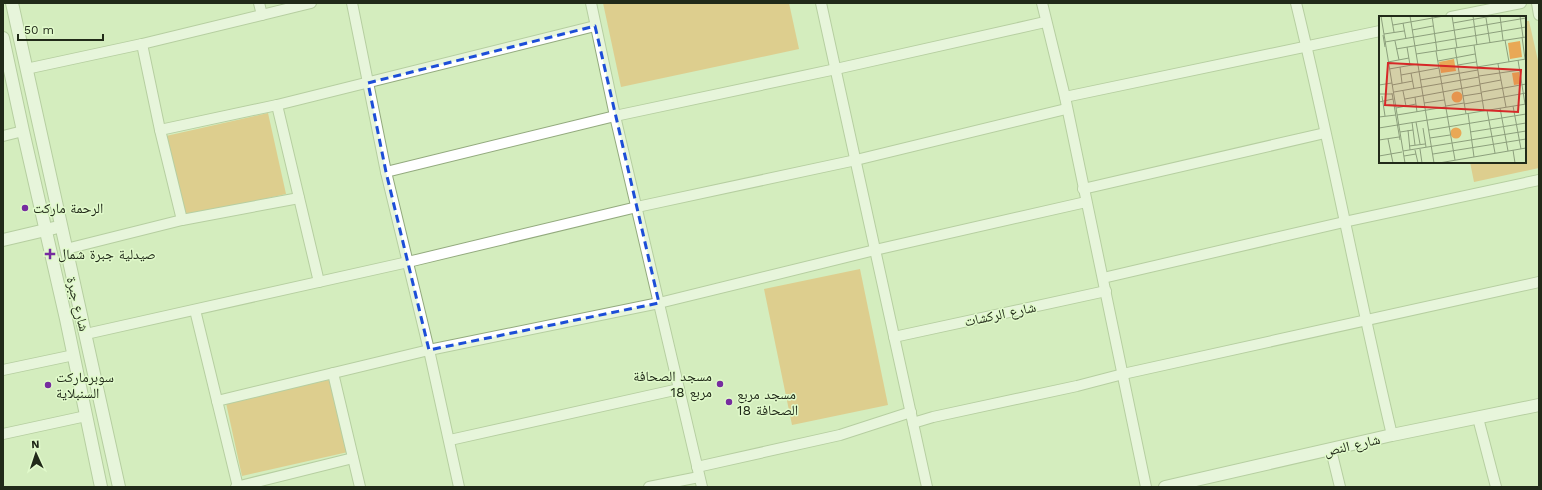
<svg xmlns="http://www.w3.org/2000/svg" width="1542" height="490" viewBox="0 0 1542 490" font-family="'Work Sans','Noto Naskh Arabic',sans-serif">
<rect width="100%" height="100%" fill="#d4edbe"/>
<g fill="#e9a856">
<path d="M603,3H789L799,49L621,87Z"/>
<path d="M1525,21H1529L1539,65V168L1474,182L1470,162H1525Z"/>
<path d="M268,113L286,194L184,217L166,136Z"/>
<path d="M860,269L888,405L792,425L764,289Z"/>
<path d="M332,379L348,452L242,476L226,403Z"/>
</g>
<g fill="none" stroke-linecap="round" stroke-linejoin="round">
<g stroke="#93aa7e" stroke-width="12">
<g id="minor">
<path d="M259,3L262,15"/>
<path d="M352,3L386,172L429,350L459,487"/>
<path d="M591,3L615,116L702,487"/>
<path d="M821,3L927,487"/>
<path d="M1042,3L1065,97L1146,487"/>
<path d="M1296,3C1331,146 1358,292 1392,435"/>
<path d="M1537,3L1539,15"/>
<path d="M1451,17L1521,3"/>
<path d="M142,44L160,130L182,220"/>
<path d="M26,69L142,44L311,3"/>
<path d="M1065,97L1380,31"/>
<path d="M277,105L319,282"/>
<path d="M160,130L277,105L595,26"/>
<path d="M3,136L23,131"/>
<path d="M386,172L615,116L836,69L1045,22"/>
<path d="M1083,189L1325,133"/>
<path d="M66,249L182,220L299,198"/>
<path d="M1103,278L1344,222L1539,180"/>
<path d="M195,310L238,487"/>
<path d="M86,334L408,262L637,207L856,160L1066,109"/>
<path d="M894,337L1106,291"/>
<path d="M3,370L74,355"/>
<path d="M333,373L360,487"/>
<path d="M217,401L429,350L659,303L875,250L1086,202"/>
<path d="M1478,418L1496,487"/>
<path d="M913,423L933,417L1077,386L1123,374L1539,282"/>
<path d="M3,434L86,416"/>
<path d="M450,440L679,389"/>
<path d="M1331,450L1340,487"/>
<path d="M697,467L840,435L911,412"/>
<path d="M236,487L353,458"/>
<path d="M649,487L699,477"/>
</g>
</g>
<g stroke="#93aa7e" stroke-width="14">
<g id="tertiary">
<path d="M12,3L119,487"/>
<path d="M3,38L23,131L66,319L101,487"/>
<path d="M3,240L54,228"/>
<path d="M1165,487L1392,435L1539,405"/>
</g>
</g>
<use href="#minor" stroke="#fff" stroke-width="10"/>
<use href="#tertiary" stroke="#fff" stroke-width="12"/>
</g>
<path d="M0 0H1542V490H0ZM595,26L659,303L429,350L386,172L368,83Z" fill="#d4edbe" fill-opacity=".55" fill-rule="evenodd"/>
<path fill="none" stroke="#1d4ed8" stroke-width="3" stroke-dasharray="8 5" stroke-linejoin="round" d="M595,26L659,303L429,350L386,172L368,83Z"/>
<g fill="#762c9f" stroke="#e1facb" stroke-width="1.5">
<circle cx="25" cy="208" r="4"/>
<path d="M48 248h4v4h4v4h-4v4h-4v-4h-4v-4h4z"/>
<circle cx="720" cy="384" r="4"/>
<circle cx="48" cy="385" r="4"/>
<circle cx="729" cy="402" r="4"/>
</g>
<g text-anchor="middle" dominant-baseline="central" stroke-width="3" stroke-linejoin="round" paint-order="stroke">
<g font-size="14" fill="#212a19" stroke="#e1facb" text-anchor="start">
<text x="33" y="208">الرحمة ماركت</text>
<text x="58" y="254">صيدلية جبرة شمال</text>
<text x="712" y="376" text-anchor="end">مسجد الصحافة<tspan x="712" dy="16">مربع 18</tspan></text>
<text x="56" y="377">سوبرماركت<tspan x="56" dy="16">السنبلاية</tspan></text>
<text x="737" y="394">مسجد مربع<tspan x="737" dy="16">18 الصحافة</tspan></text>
</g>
<g font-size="14" fill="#212a19" stroke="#e1facb">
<text transform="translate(78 304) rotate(76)">شارع جبرة</text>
<text transform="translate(1000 314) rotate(-12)">شارع الركشات</text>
<text transform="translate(1352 445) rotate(-13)">شارع النص</text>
</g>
</g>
<g transform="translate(1379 16)">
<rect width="147" height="147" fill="#d4edbe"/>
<path d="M141,25L143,41L131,43L129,27ZM75,43L77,55L62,57L60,46ZM140,56L142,68L135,69L133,57ZM72.5 81a5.5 5.5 0 1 1 11 0a5.5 5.5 0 1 1-11 0ZM71.5 117a5.5 5.5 0 1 1 11 0a5.5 5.5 0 1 1-11 0Z" fill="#e9a856"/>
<path fill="none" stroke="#8c9f7c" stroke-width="1" d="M2,0L26,147M12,0L15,16M31,0L55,147M53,0L58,35M73,0L78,32M94,0L98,29M121,0L124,24M141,0L144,21M107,2L111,27M24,7L27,23M74,7L113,0M14,9L65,0M33,14L54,10M5,18L25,15M4,19L6,31M143,21L146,43M126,24L130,46M16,25L20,44M6,26L147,2M95,29L105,95M28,31L31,49M76,32L87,98M17,33L147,11M57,35L76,144M37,38L147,21M139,44L146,88M59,45L96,38M9,46L30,42M119,48L127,91M79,49L97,46M21,51L23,67M98,51L147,43M10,53L39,48M32,57L35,73M22,59L60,52M100,60L141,54M41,64L99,54M101,68L122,64M0,69L13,67M13,69L34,65M24,75L27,90M15,76L100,61M103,76L147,68M13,77L21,124M0,78H13M3,80L6,100M84,80L103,77M36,81L38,96M26,83L101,69M0,86L14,83M45,87L65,84M85,88L147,77M67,90L85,87M134,90L142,133M17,92L37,88M121,92L129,135M108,94L116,137M89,97L95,141M18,99L66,91M0,101L17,99M33,106L36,129M37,106L41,128M0,112L147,88M44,112L47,131M29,114L31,134M50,114L147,98M21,116L34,114M91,116L147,107M51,122L71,119M9,123L14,147M0,124L20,121M30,130L46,128M41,133L43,147M36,134L39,147M134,134L136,147M24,135L147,115M54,138L147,123M0,140L23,136M25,140L37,138M60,147L147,132"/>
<path fill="#d62828" fill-opacity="0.15" stroke="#d62828" stroke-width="2" d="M9,47L142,54L139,96L6,89Z"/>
<rect width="147" height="147" fill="none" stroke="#212a19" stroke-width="2"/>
</g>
<rect width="1542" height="490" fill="none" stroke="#212a19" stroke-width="8"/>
<g transform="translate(36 454) rotate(357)" stroke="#e1facb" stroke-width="3" paint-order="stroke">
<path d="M0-3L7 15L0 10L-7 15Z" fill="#212a19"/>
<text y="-6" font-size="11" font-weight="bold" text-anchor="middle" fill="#212a19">N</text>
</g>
<path d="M18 34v6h85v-6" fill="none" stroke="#212a19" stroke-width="2"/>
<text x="24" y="34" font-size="12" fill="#212a19" stroke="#e1facb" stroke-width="3" paint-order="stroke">50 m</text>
</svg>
